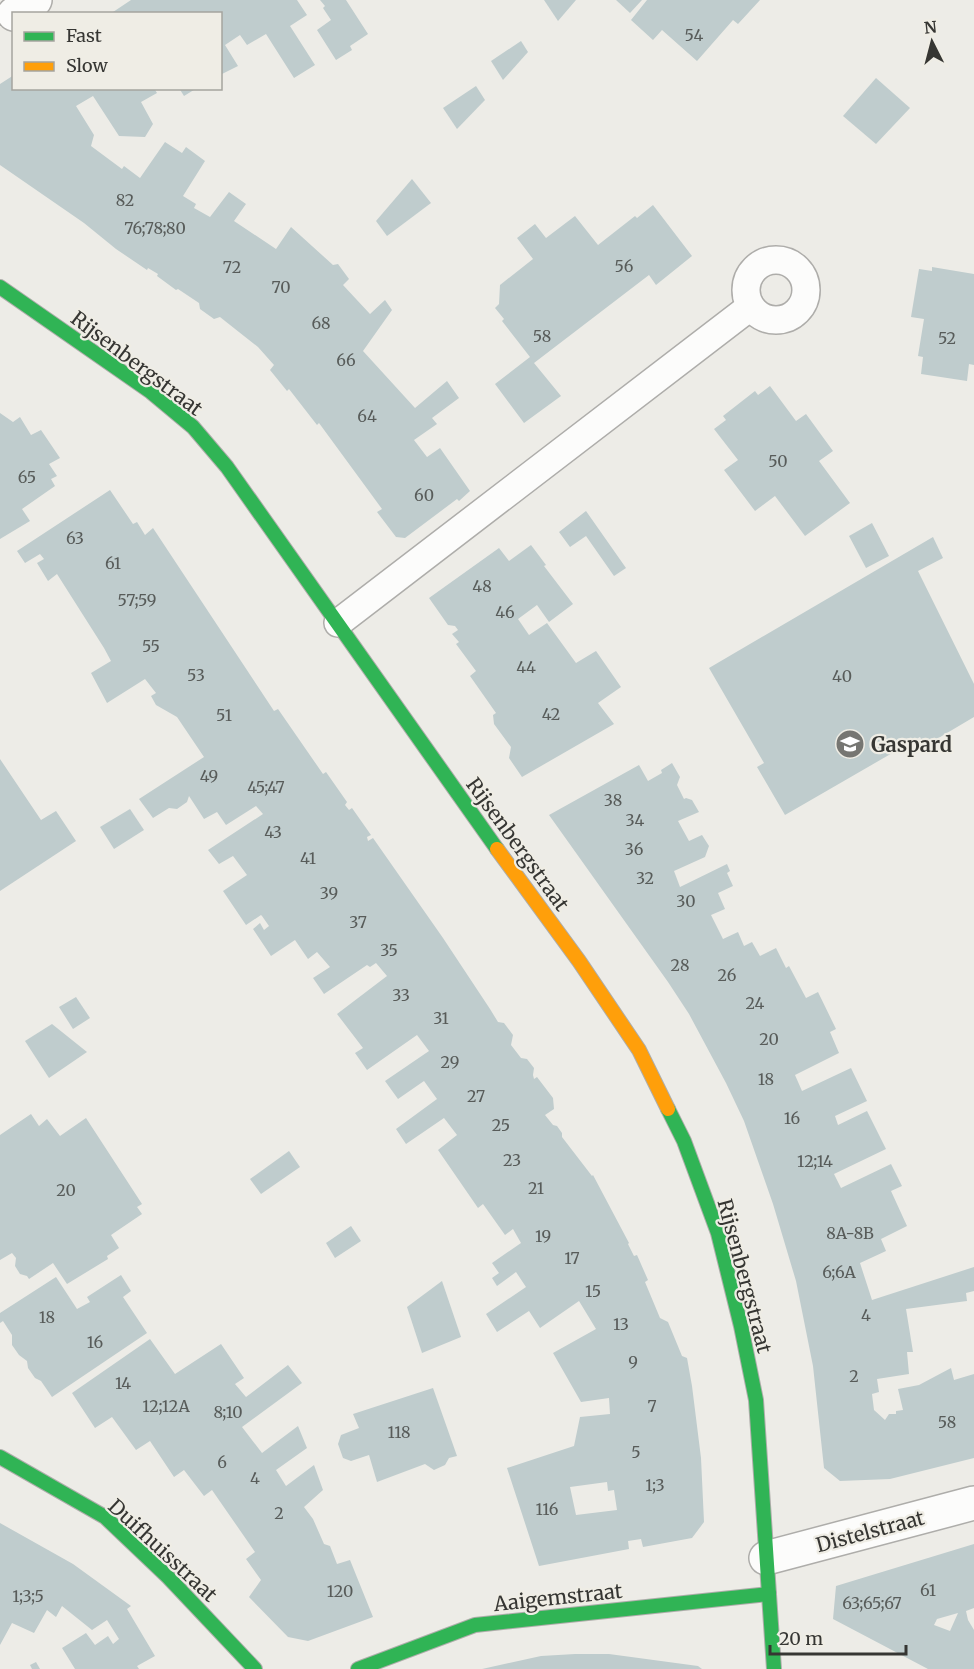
<svg xmlns="http://www.w3.org/2000/svg" width="974" height="1669" viewBox="0 0 974 1669" font-family="Merriweather,serif">
<rect width="100%" height="100%" fill="#edece7"/>
<g fill="#bfcccd" fill-rule="evenodd">
<path d="M131,0H297L307,15L290,26L315,65L294,78L266,34L247,45L240,35L225,45L238,66L220,75V14H110Z"/>
<path d="M320,0H346L368,34L350,46L352,50L336,60L317,30L331,20L323,8L325,6Z"/>
<path d="M544,0H576L558,21Z"/>
<path d="M616,0H642L630,13Z"/>
<path d="M647,0H760L738,24L733,20L697,61L662,30L653,40L631,20Z"/>
<path d="M521,41L528,52L503,80L491,61Z"/>
<path d="M14,75V88H154L157,93L141,102L153,124L145,137L119,136L93,96L76,106L94,135L91,146L122,169L124,166L140,178L165,142L182,153L186,147L205,161L183,196L196,204L194,208L210,217L229,192L246,204L234,221L276,249L291,227L333,265L338,264L349,279L343,285L370,314L385,300L392,310L363,351L415,408L447,381L459,398L432,418L437,424L414,440L427,457L440,448L470,491L459,501L457,499L405,538L396,537L377,512L382,509L319,423L317,425L289,389L287,391L270,370L274,365L258,347L225,321L220,317L214,319L200,309L199,303L178,289L176,290L157,276L158,274L148,268L147,270L116,249L84,223L0,165V84Z"/>
<path d="M876,78L910,108L876,144L843,116Z"/>
<path d="M476,86L485,100L457,129L443,108Z"/>
<path d="M179,88H197L184,96Z"/>
<path d="M412,179L431,203L387,236L376,221Z"/>
<path d="M653,205L692,256L656,285L649,275L534,363L561,396L524,423L495,384L530,357L502,321L504,319L495,308L499,304L500,285L533,259L517,238L535,224L546,238L575,216L598,245L635,216L637,218Z"/>
<path d="M932,267L974,274V365L969,364L967,381L921,374L923,357L918,356L924,319L911,317L919,269L932,271Z"/>
<path d="M770,386L796,421L806,414L833,451L819,461L850,503L805,536L775,496L755,511L724,470L738,460L714,429L726,420L723,416L755,391L758,395Z"/>
<path d="M0,413L13,422L20,417L31,435L41,430L60,458L49,464L57,476L51,479L55,486L22,509L30,521L0,539Z"/>
<path d="M110,490L133,524L137,522L145,535L153,528L274,711L278,709L323,774L326,772L347,802L345,805L349,810L352,808L371,835L367,837L368,841L373,838L443,938L490,1009L498,1022L504,1023L513,1035L511,1045L521,1058L527,1059L534,1068L533,1075L534,1079L537,1077L553,1098L554,1109L545,1115L553,1125L557,1126L562,1133V1137L592,1176L593,1175L629,1243L628,1244L634,1256L637,1255L648,1280L645,1282L660,1318L668,1322L682,1356L687,1358L692,1386L701,1458L704,1522L692,1538L643,1547L641,1539L628,1541L629,1549L539,1566L507,1468L574,1446L580,1417L610,1414L609,1398L581,1402L553,1353L596,1329L579,1301L540,1328L529,1311L497,1332L486,1314L526,1287L516,1272L497,1286L492,1278L499,1273L492,1263L521,1243L513,1229L505,1235L483,1204L478,1208L438,1150L457,1135L444,1118L406,1144L396,1129L437,1099L424,1081L398,1099L385,1081L429,1051L417,1035L367,1070L355,1053L363,1048L337,1014L387,976L376,963L370,967L367,965L324,994L313,978L330,967L317,952L308,959L295,940L271,956L253,929L260,923L264,930L269,926L262,916L261,915L246,925L223,891L247,875L233,856L219,864L208,850L263,814L256,806L226,825L217,812L204,819L189,796L187,802L177,809L169,808L153,818L139,799L204,757L177,717L156,705L151,696L156,693L145,679L107,703L91,673L111,661L104,648L57,574L48,581L37,563L44,559L40,554L25,563L17,551ZM607,1482L608,1491L614,1490L617,1510L576,1515L570,1487Z"/>
<path d="M586,511L626,568L614,576L586,536L570,547L559,532Z"/>
<path d="M872,523L889,556L866,568L849,536Z"/>
<path d="M933,537L943,558L918,571L974,684V717L925,746L920,737L785,815L757,767L764,763L709,668Z"/>
<path d="M531,545L546,565L544,566L573,604L549,622L537,605L518,619L529,635L547,623L576,663L596,651L621,687L598,703L614,724L522,777L509,758L511,747L494,724L493,715L496,713L470,676L476,671L456,644L459,642L452,634L458,630L455,626L448,625L429,598L499,548L509,561Z"/>
<path d="M0,759L41,820L56,811L76,841L0,891Z"/>
<path d="M672,763L680,777L677,785L684,799L686,798L692,800L699,812L678,821L689,841L702,835L709,846L705,857L674,871L680,887L727,864L730,871L727,873L733,886L718,893L725,909L711,915L723,939L738,932L744,946L752,942L760,956L776,948L786,968L789,966L806,998L818,992L836,1029L830,1032L839,1053L795,1075L802,1091L851,1068L867,1101L835,1116L838,1125L867,1111L886,1149L834,1174L841,1188L891,1164L902,1186L891,1191L907,1226L881,1239L886,1251L860,1263L872,1300L974,1267V1291L966,1293L967,1301L906,1309L913,1352H907L909,1374L877,1379L879,1392L872,1394L874,1410L885,1420L889,1414H896V1411L903,1410L898,1389L919,1385L951,1368L954,1380L974,1374V1458L890,1479L840,1481L824,1468L813,1366L796,1281L773,1204L744,1121L726,1083L689,1014L668,982L549,815L639,765L648,781L662,773L661,770Z"/>
<path d="M130,809L144,830L114,849L100,827Z"/>
<path d="M76,997L90,1018L73,1029L59,1007Z"/>
<path d="M52,1024L87,1052L49,1078L25,1041Z"/>
<path d="M31,1114L39,1126L47,1119L60,1136L86,1118L142,1204L137,1207L142,1214L111,1235L119,1248L107,1256L108,1259L67,1284L53,1263L29,1279L27,1276L20,1274L15,1266L16,1258L12,1253L0,1260V1135Z"/>
<path d="M289,1151L300,1167L261,1194L250,1179Z"/>
<path d="M351,1226L361,1241L335,1258L326,1243Z"/>
<path d="M121,1275L131,1291L123,1297L147,1333L52,1397L41,1381L35,1378L28,1368L27,1361L19,1355L12,1345V1335L3,1321L0,1323V1313L56,1277L77,1309L90,1302L87,1297Z"/>
<path d="M442,1281L461,1337L422,1353L407,1307Z"/>
<path d="M150,1339L175,1374L221,1344L244,1378L235,1384L246,1397L288,1365L302,1383L242,1427L262,1453L298,1426L307,1448L276,1470L286,1486L314,1465L323,1490L304,1507L313,1519L324,1544L330,1546L337,1564L350,1560L373,1617L308,1641L288,1637L249,1597L261,1580L246,1559L255,1552L212,1490L204,1496L184,1470L174,1477L150,1441L136,1450L112,1417L95,1428L72,1393Z"/>
<path d="M433,1388L457,1456L449,1458L445,1465L434,1470L425,1464L377,1482L369,1455L351,1461L343,1458L338,1444L341,1435L359,1428L353,1414Z"/>
<path d="M0,1523L73,1564L131,1606L127,1609L155,1656L137,1666L139,1669H75L62,1648L86,1633L95,1645L108,1636L113,1644L119,1639L107,1620L92,1630L62,1606L56,1617L47,1610L34,1633L12,1623L0,1645Z"/>
<path d="M974,1544V1608L966,1611L968,1620L974,1630V1669H928L833,1619L836,1586ZM958,1613L950,1631L934,1625L937,1619Z"/>
<path d="M575,1654H609L698,1666L702,1669H482L541,1656Z"/>
<path d="M36,1662L40,1669H32L30,1665Z"/>
</g>
<g fill="none" stroke-linecap="round" stroke-linejoin="round">
<g stroke="#aeadaa" stroke-width="30">
<g id="lane">
<circle cx="776" cy="290" r="30"/>
<path d="M338,623L750,307"/>
</g>
</g>
<g stroke="#aeadaa" stroke-width="36">
<g id="street">
<path d="M14,14L35,0"/>
<path d="M766,1558L974,1503"/>
</g>
</g>
<g stroke="#aeadaa" stroke-width="16">
<g id="fast">
<path d="M0,287L151,392L193,427L227,467L497,849"/>
<path d="M668,1109L684,1141L718,1233L741,1326L756,1400L774,1669"/>
<path d="M0,1457L105,1517L168,1577L255,1669"/>
<path d="M358,1669L475,1625L769,1594"/>
</g>
</g>
<g stroke="#aeadaa" stroke-width="16">
<path id="slow" d="M497,849L579,961L639,1050L668,1109"/>
</g>
<use href="#lane" stroke="#fcfcfb" stroke-width="27"/>
<use href="#street" stroke="#fcfcfb" stroke-width="33"/>
<use href="#fast" stroke="#30b455" stroke-width="14"/>
<use href="#slow" stroke="#ff9f0a" stroke-width="14"/>
</g>
<defs>
<g id="school-disc" transform="scale(1.5)"><circle r="9.5" fill="#767672" stroke="#efede5"/><path d="M0-5L7-2L0 1L-7-2ZM-4 1L0 2.5L4 1V4Q0 6-4 4Z" fill="#fff"/></g>
</defs>
<g fill-rule="evenodd">
<use href="#school-disc" x="850" y="744"/>
</g>
<g text-anchor="middle" dominant-baseline="central" stroke-width="4.5" stroke-linejoin="round" paint-order="stroke">
<g font-size="16" fill="#585c5a">
<text x="694" y="35">54</text>
<text x="125" y="200">82</text>
<text x="155" y="228">76;78;80</text>
<text x="624" y="266">56</text>
<text x="232" y="267">72</text>
<text x="281" y="287">70</text>
<text x="321" y="323">68</text>
<text x="542" y="336">58</text>
<text x="947" y="338">52</text>
<text x="346" y="360">66</text>
<text x="367" y="416">64</text>
<text x="778" y="461">50</text>
<text x="27" y="477">65</text>
<text x="424" y="495">60</text>
<text x="75" y="538">63</text>
<text x="113" y="563">61</text>
<text x="482" y="586">48</text>
<text x="137" y="600">57;59</text>
<text x="505" y="612">46</text>
<text x="151" y="646">55</text>
<text x="526" y="667">44</text>
<text x="196" y="675">53</text>
<text x="842" y="676">40</text>
<text x="551" y="714">42</text>
<text x="224" y="715">51</text>
<text x="209" y="776">49</text>
<text x="266" y="787">45;47</text>
<text x="613" y="800">38</text>
<text x="635" y="820">34</text>
<text x="273" y="832">43</text>
<text x="634" y="849">36</text>
<text x="308" y="858">41</text>
<text x="645" y="878">32</text>
<text x="329" y="893">39</text>
<text x="686" y="901">30</text>
<text x="358" y="922">37</text>
<text x="389" y="950">35</text>
<text x="680" y="965">28</text>
<text x="727" y="975">26</text>
<text x="401" y="995">33</text>
<text x="755" y="1003">24</text>
<text x="441" y="1018">31</text>
<text x="769" y="1039">20</text>
<text x="450" y="1062">29</text>
<text x="766" y="1079">18</text>
<text x="476" y="1096">27</text>
<text x="792" y="1118">16</text>
<text x="501" y="1125">25</text>
<text x="512" y="1160">23</text>
<text x="815" y="1161">12;14</text>
<text x="536" y="1188">21</text>
<text x="66" y="1190">20</text>
<text x="850" y="1233">8A-8B</text>
<text x="543" y="1236">19</text>
<text x="572" y="1258">17</text>
<text x="839" y="1272">6;6A</text>
<text x="593" y="1291">15</text>
<text x="866" y="1315">4</text>
<text x="47" y="1317">18</text>
<text x="621" y="1324">13</text>
<text x="95" y="1342">16</text>
<text x="633" y="1362">9</text>
<text x="854" y="1376">2</text>
<text x="123" y="1383">14</text>
<text x="166" y="1406">12;12A</text>
<text x="652" y="1406">7</text>
<text x="228" y="1412">8;10</text>
<text x="947" y="1422">58</text>
<text x="399" y="1432">118</text>
<text x="636" y="1452">5</text>
<text x="222" y="1462">6</text>
<text x="255" y="1478">4</text>
<text x="655" y="1485">1;3</text>
<text x="547" y="1509">116</text>
<text x="279" y="1513">2</text>
<text x="928" y="1590">61</text>
<text x="340" y="1591">120</text>
<text x="28" y="1596">1;3;5</text>
<text x="872" y="1603">63;65;67</text>
</g>
<g font-size="20" fill="#363633" stroke="#efede5">
<text transform="translate(137 363) rotate(37)">Rijsenbergstraat</text>
<text transform="translate(518 844) rotate(54)">Rijsenbergstraat</text>
<text transform="translate(745 1276) rotate(75)">Rijsenbergstraat</text>
<text transform="translate(870 1531) rotate(-15)">Distelstraat</text>
<text transform="translate(163 1550) rotate(43)">Duifhuisstraat</text>
<text transform="translate(558 1597) rotate(-6)">Aaigemstraat</text>
</g>
<g font-size="20" font-weight="bold" fill="#363633" stroke="#efede5" text-anchor="start">
<text x="871" y="744">Gaspard</text>
</g>
</g>
<rect x="12" y="12" width="210" height="78" fill="#efede5" stroke="#a5a49e" stroke-width="1.5"/>
<rect x="24" y="32" width="30" height="9" fill="#30b455" stroke="#a5a49e" stroke-width="1.5"/>
<text x="66" y="42" font-size="18" fill="#363633">Fast</text>
<rect x="24" y="62" width="30" height="9" fill="#ff9f0a" stroke="#a5a49e" stroke-width="1.5"/>
<text x="66" y="72" font-size="18" fill="#363633">Slow</text>
<g transform="translate(932 42) rotate(354)" stroke="#efede5" stroke-width="4.5" paint-order="stroke">
<path d="M0-4.5L10 22L0 15L-10 22Z" fill="#363633"/>
<text y="-9" font-size="16" font-weight="bold" text-anchor="middle" fill="#363633">N</text>
</g>
<path d="M770 1645v9h136v-9" fill="none" stroke="#363633" stroke-width="3"/>
<text x="779" y="1645" font-size="18" fill="#363633" stroke="#efede5" stroke-width="4.5" paint-order="stroke">20 m</text>
</svg>
